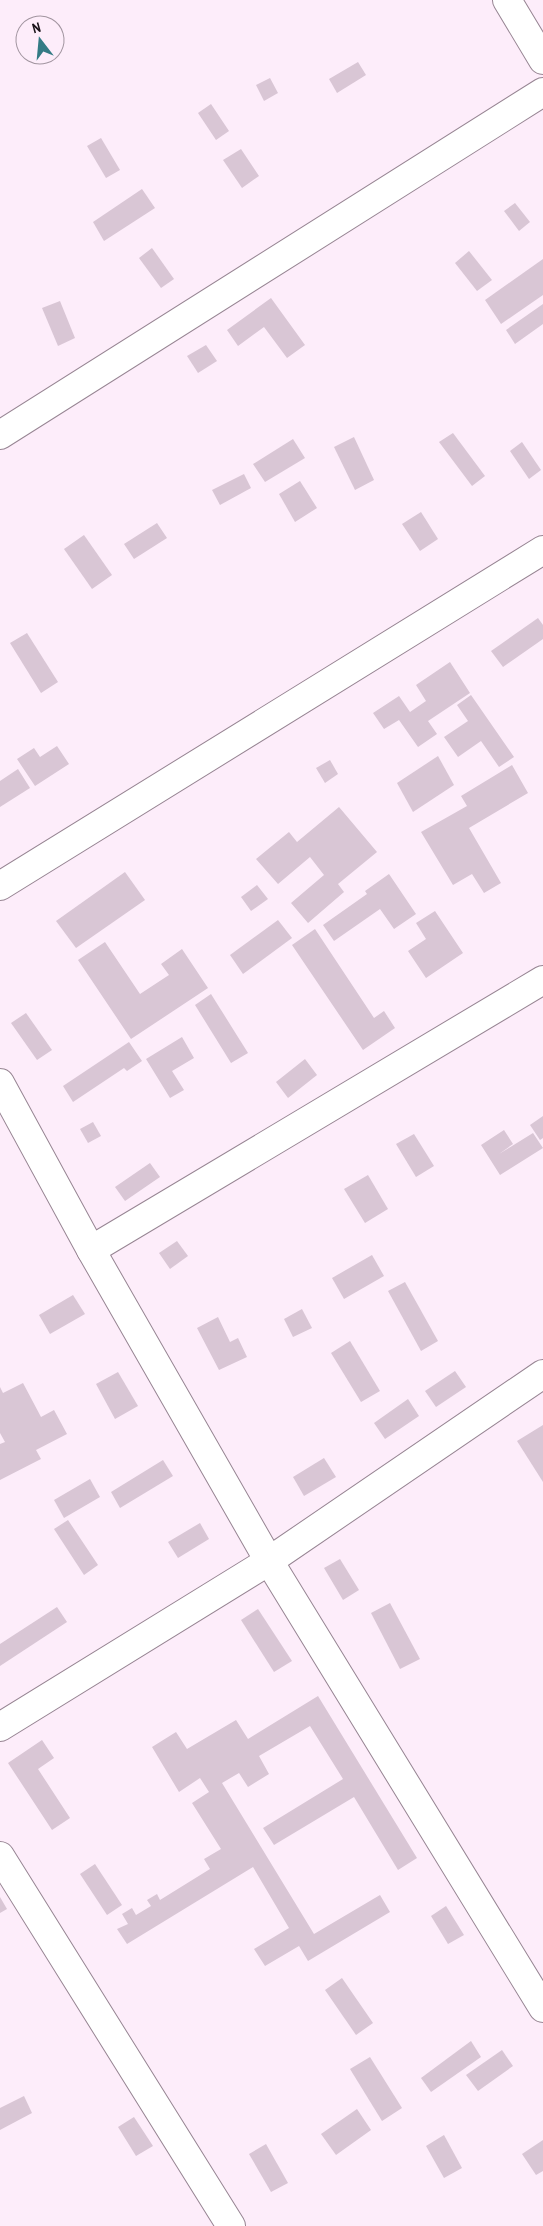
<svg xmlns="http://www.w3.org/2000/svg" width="543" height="2226" viewBox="0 0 543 2226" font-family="'Archivo Narrow',sans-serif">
<rect width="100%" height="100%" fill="#fdedfa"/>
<g fill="#d9c6d5">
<path d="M358,62L366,75L337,93L329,79Z"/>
<path d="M270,78L278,93L264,101L256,85Z"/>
<path d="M211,104L229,131L216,140L198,113Z"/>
<path d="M101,138L120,170L106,178L87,146Z"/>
<path d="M241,149L259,176L242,188L223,160Z"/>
<path d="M142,189L155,208L104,241L93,222Z"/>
<path d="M515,203L530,222L519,231L504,211Z"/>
<path d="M152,248L174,279L161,288L139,258Z"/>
<path d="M469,251L492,280L477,291L455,263Z"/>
<path d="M543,259V295L501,324L485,300Z"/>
<path d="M271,298L305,345L287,358L264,327L238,346L227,330Z"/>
<path d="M60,301L75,338L58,346L42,308Z"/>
<path d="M543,304V324L515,344L506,330Z"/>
<path d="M206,345L217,361L198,373L187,356Z"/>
<path d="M453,433L485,476L472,486L439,442Z"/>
<path d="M354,437L374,480L355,490L334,447Z"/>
<path d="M293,439L305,458L265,482L253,464Z"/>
<path d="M522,442L541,470L529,479L510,451Z"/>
<path d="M244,474L251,488L220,505L212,490Z"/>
<path d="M300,481L317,508L295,522L279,494Z"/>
<path d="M421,512L438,539L420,551L402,524Z"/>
<path d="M157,523L167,538L134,559L124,544Z"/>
<path d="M84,535L112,575L92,589L64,549Z"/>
<path d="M538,618L543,625V639L503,667L491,651Z"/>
<path d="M27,633L58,682L41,693L10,643Z"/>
<path d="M450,662L470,693L428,721L437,734L418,747L399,720L384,729L373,713L399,696L410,712L426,701L416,685Z"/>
<path d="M471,695L514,757L499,767L481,741L458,757L444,737L468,721L457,705Z"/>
<path d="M57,746L69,764L35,786L17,759L34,748L40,757Z"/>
<path d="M438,756L454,785L413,812L397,783Z"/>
<path d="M330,760L338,774L325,783L316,768Z"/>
<path d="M512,765L528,793L469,828L501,883L484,893L472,874L453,885L421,832L467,806L461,796Z"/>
<path d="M18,769L30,788L0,807V781Z"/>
<path d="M339,807L377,852L338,884L344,892L308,923L291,903L324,875L310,857L278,884L256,859L289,832L297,842Z"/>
<path d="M125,872L145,900L76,948L56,921Z"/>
<path d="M389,874L416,914L394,929L380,909L334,941L323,925L367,894L365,891Z"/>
<path d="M257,885L268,899L251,911L241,897Z"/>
<path d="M435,911L463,953L426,978L408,951L426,939L416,923Z"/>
<path d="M278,920L292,938L243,974L230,955Z"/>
<path d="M315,929L374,1018L384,1011L395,1028L363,1050L292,945Z"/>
<path d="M105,942L140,994L169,975L161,964L182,949L208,988L131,1039L78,960Z"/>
<path d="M211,994L248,1053L231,1063L195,1005Z"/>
<path d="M26,1013L52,1050L37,1060L11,1023Z"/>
<path d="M182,1037L194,1058L172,1071L184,1090L170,1098L146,1059Z"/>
<path d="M129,1042L142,1061L127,1071L124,1068L73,1102L63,1086Z"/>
<path d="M305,1059L317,1075L288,1098L276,1082Z"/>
<path d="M543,1116V1138L540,1140L530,1125Z"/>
<path d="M93,1122L101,1136L88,1143L80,1129Z"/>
<path d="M504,1130L513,1144L499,1154L533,1133L543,1148L500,1175L481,1145Z"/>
<path d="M414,1134L434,1166L416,1177L396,1144Z"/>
<path d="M150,1163L160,1177L125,1201L115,1187Z"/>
<path d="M368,1175L388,1209L365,1223L344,1189Z"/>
<path d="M177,1241L188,1256L170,1269L159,1253Z"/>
<path d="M372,1255L384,1276L344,1299L332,1278Z"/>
<path d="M405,1282L438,1341L421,1351L388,1291Z"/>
<path d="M73,1295L85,1314L50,1334L39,1315Z"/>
<path d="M302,1309L312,1328L293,1337L284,1319Z"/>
<path d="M218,1317L230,1342L238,1338L247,1357L219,1370L197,1328Z"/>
<path d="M350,1341L380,1391L361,1402L331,1353Z"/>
<path d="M455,1371L466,1387L436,1407L425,1391Z"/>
<path d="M118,1372L138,1406L115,1419L96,1384Z"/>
<path d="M23,1383L41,1417L54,1410L67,1434L36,1450L41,1459L0,1480V1444L5,1442L0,1433V1387L3,1393Z"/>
<path d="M408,1399L419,1416L385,1439L374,1423Z"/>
<path d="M543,1425V1482L517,1441Z"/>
<path d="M324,1458L336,1477L304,1496L293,1477Z"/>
<path d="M163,1460L173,1476L120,1508L111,1492Z"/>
<path d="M90,1479L100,1497L64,1518L54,1500Z"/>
<path d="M68,1520L98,1565L84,1575L54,1529Z"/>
<path d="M200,1523L209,1539L178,1558L168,1542Z"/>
<path d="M340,1559L359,1590L343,1600L324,1568Z"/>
<path d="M390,1603L420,1659L400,1669L371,1613Z"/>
<path d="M57,1607L67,1622L0,1666V1644Z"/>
<path d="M258,1609L292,1661L274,1672L241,1620Z"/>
<path d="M318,1696L417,1858L398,1870L354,1797L274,1845L263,1828L343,1779L310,1726L259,1756L269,1774L248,1787L239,1773L222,1783L314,1934L380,1895L390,1912L308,1961L299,1946L265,1966L254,1949L289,1928L253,1867L127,1944L117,1929L128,1924L122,1914L132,1908L136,1915L151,1906L147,1900L157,1894L160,1900L210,1869L204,1859L221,1849L192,1803L209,1792L200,1778L179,1792L152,1747L176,1732L187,1749L236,1720L248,1739Z"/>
<path d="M42,1740L54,1758L38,1769L70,1818L52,1830L8,1763Z"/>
<path d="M95,1864L122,1905L107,1915L80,1874Z"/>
<path d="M0,1897L7,1909L0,1913Z"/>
<path d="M446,1906L464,1935L448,1944L431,1916Z"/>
<path d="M342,1978L373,2023L356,2035L325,1990Z"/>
<path d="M471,2041L481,2057L431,2092L421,2078Z"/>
<path d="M502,2050L513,2066L478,2091L466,2075Z"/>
<path d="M370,2057L402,2108L382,2121L350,2069Z"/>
<path d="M24,2096L32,2113L0,2130V2108Z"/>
<path d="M357,2109L371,2130L336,2155L321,2134Z"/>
<path d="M134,2117L153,2146L136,2156L118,2127Z"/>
<path d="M444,2135L462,2168L444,2178L426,2146Z"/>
<path d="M543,2140V2171L536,2175L522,2154Z"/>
<path d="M266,2144L288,2183L271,2192L249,2154Z"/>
</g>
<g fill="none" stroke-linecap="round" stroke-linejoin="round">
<g stroke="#978593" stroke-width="30">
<g id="street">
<path d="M507,0L543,60"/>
<path d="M0,435L543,92"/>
<path d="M0,886L543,550"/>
<path d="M0,1083L91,1250L269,1561L543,2008"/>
<path d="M91,1250L543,980"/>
<path d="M0,1727L269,1561L543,1374"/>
<path d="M0,1856L231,2226"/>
</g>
</g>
<use href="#street" stroke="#fff" stroke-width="28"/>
</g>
<g transform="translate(40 40) rotate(344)"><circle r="24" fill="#fdedfa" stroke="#a295a0"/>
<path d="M0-4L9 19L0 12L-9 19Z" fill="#347b85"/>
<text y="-8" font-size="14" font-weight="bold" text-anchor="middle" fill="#191218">N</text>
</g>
</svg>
